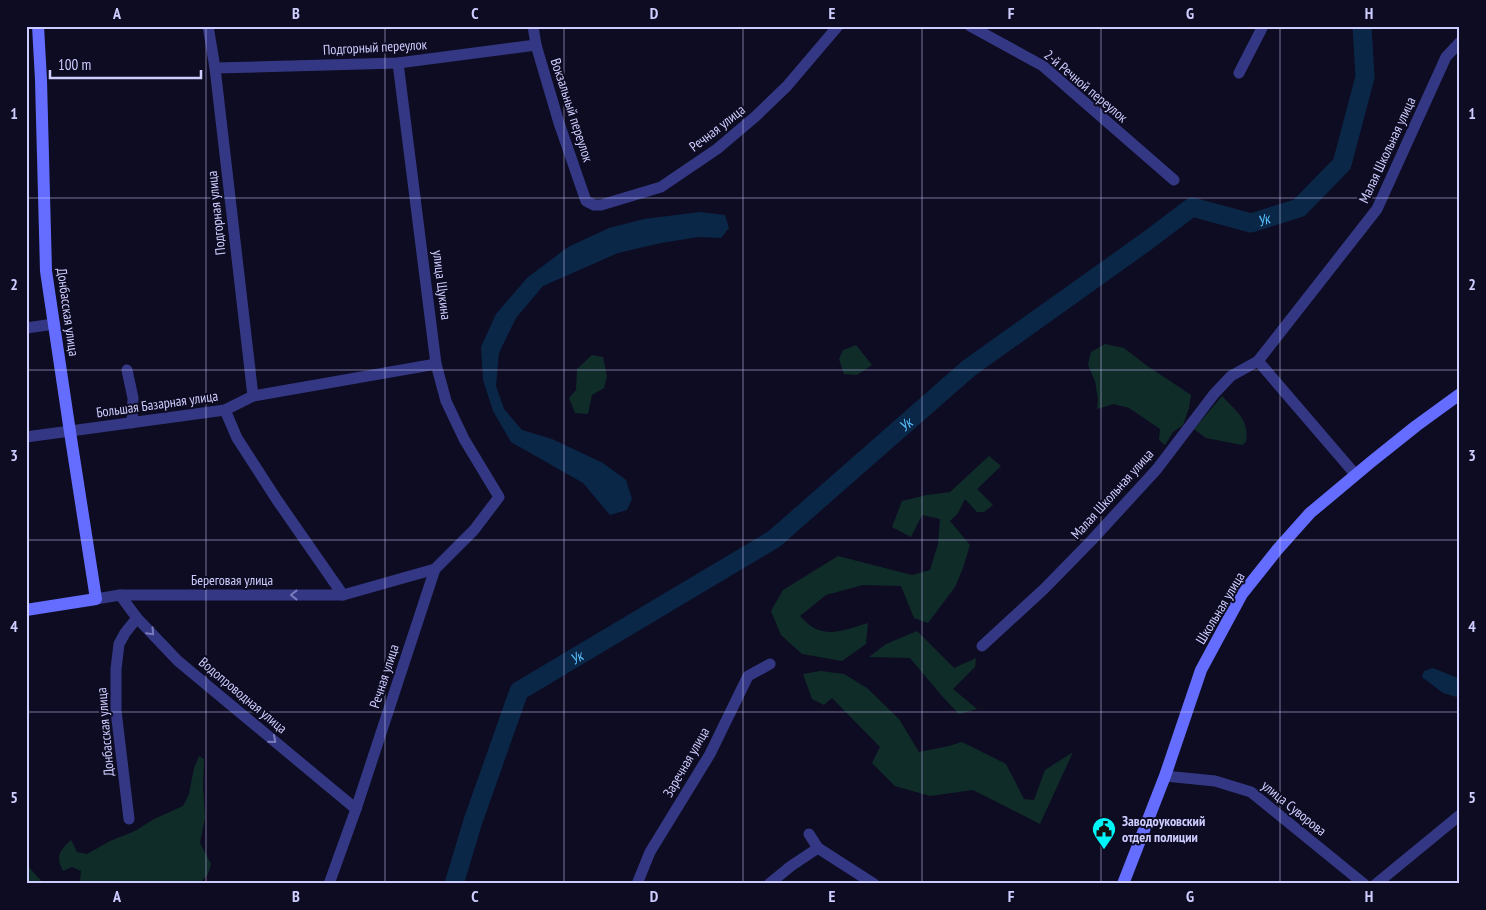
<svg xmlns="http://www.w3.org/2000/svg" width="1486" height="910" viewBox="0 0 1486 910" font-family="'PT Sans Narrow',sans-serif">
<rect width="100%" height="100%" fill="#0e0c22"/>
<g fill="#0f2c29">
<path d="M1105,344L1124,348L1146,365L1191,395L1189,408L1183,425L1173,432L1165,445L1159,440L1160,429L1129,408L1114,404L1097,409L1098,399L1095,381L1088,365L1091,352Z"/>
<path d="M856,345L872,365L857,375L844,374L839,359L843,350Z"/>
<path d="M592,355L603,357L607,376L604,388L592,395L588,414L575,413L569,398L576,390L577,369Z"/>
<path d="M1222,396C1236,411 1250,420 1246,442L1242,445L1206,438L1194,429Z"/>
<path d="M989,456L1001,466L977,489L993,505L984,512H977L965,499L958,513L950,521L970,545L963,568L955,587L928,623L914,618L901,586L863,585L826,595L800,616C821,641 841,631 868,623L866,644L842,661L802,654L781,635L771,611L783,590L838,556L912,575L930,570L938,544L940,519L922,515L911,537L892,527L902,501L927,495L950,492Z"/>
<path d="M917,631L954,668L976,658L975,667L953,689L977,709L959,714L942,696L910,658L869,657L886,644Z"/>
<path d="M821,671L844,674L867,688L899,719L919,752L949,746L962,742L1006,764L1024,799L1034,800L1045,770L1073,752L1040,824L973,790L930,796L895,786L872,763L880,747L832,698L824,705L812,699L803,674Z"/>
<path d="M199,756L204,759L203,786L205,818L200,843L211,864L208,874L199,884H77L80,880L81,871L72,867L63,871C55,855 60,851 71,840L77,852L87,854L110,841L135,831L154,819L183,806L189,794L194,768Z"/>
<path d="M26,864L44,884H26Z"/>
</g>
<g fill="#0a2748">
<path d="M700,212L725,215L729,228L721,238L699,237L661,243L618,253L543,286L516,318L499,353L496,386L504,409L522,430L552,439L603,463L626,480L632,499L627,510L610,515L583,483L511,442L493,411L483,380L481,347L496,314L527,278L568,247L609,228L644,219Z"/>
<path d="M1433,668L1460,679V698L1443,693L1422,677L1424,671Z"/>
</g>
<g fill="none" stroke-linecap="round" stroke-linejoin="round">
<path stroke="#0a2748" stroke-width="19" id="s1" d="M454,884L473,821L519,691L774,539L969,368L1147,241L1192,207L1251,223L1299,208L1342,164L1365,77L1362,26"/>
<g stroke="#343884" stroke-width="11">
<path d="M208,26L215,68L253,396"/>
<path d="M533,26L536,45L559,123L586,201L594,205H601L661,187L717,149L756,116L787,86L838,26"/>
<path d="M970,26L1043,66L1174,180"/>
<path d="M215,68L398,63L536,45"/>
<path d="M1239,73L1263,26"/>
<path d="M26,328L54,324"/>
<path d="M1258,361L1355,474"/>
<path d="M127,370L133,398L132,423"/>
<path d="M225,410L237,438L277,500L343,595"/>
<path d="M26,437L225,410L253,396L436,364"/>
<path d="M120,595L137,618L178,661L356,809"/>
<path d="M96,599L120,595H343L435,569"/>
<path d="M982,646L1044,589L1091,541L1157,469L1214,394L1231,376L1258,361L1377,209L1446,57L1460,42"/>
<path d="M1165,776L1215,781L1251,792L1364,884"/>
<path d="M129,819L116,711V669L119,644L125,633L137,618"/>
<path d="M809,834L818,848L874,884"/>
<path d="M329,884L356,809L435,569L474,530L499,497L464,439L446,401L436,364L398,63"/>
<path d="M637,884L650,852L710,754L748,676L770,664"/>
<path d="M769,884L791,866L818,848"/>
<path d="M1376,884L1460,815"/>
</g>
<g stroke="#646dff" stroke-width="12">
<path d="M26,610L96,599L70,432L46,271L41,80L38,26"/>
<path d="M1123,884L1165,776L1201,670L1242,594L1277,550L1310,513L1371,462L1416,426L1460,394"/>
</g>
</g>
<defs><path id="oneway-chevron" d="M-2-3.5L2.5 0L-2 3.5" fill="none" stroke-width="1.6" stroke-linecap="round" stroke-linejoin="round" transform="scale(1.25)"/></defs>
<g stroke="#797bbb">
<use href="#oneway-chevron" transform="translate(294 595) rotate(-180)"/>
<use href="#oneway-chevron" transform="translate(151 632) rotate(47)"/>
<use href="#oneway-chevron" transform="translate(273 740) rotate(40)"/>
</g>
<path fill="none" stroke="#cecdff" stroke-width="1" stroke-opacity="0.55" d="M206,26V884M385,26V884M564,26V884M743,26V884M922,26V884M1101,26V884M1280,26V884M26,198H1460M26,370H1460M26,540H1460M26,712H1460"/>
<defs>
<g id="civic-pin" transform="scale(1.25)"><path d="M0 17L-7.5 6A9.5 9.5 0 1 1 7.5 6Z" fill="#00f5f8" stroke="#0e0c22"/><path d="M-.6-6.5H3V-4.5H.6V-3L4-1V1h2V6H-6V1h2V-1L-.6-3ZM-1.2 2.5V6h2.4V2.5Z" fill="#111"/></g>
</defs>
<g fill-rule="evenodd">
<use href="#civic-pin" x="1104" y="829"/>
</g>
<g text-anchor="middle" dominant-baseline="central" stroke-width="4" stroke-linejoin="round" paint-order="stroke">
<g font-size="14" fill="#cecdff" stroke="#0e0c22">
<text transform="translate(375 47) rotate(-3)">Подгорный переулок</text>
<text transform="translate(1086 86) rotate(40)">2-й Речной переулок</text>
<text transform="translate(572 110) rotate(72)">Вокзальный переулок</text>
<text transform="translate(717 128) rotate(-38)">Речная улица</text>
<text transform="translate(1387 150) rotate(-65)">Малая Школьная улица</text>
<text transform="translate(216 213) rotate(-96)">Подгорная улица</text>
<text transform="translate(442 285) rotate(83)">улица Щукина</text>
<text transform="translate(68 312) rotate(82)">Донбасская улица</text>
<text transform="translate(157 404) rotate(-8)">Большая Базарная улица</text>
<text transform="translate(1112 494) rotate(-48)">Малая Школьная улица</text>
<text x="232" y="580">Береговая улица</text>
<text transform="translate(1220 608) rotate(-59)">Школьная улица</text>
<text transform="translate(384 676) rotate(-72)">Речная улица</text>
<text transform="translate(243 695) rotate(40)">Водопроводная улица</text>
<text transform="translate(105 732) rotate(-95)">Донбасская улица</text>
<text transform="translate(686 762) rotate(-60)">Заречная улица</text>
<text transform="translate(1294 808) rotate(39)">улица Суворова</text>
</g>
<g font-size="14" font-weight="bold" fill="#cecdff" stroke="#0e0c22" text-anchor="start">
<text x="1122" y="821">Заводоуковский<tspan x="1122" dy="16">отдел полиции</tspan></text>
</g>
<g font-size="15" font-style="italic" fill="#5bc1ff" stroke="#0e0c22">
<text stroke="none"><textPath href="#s1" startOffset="1109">Ук</textPath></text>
<text stroke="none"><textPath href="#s1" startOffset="675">Ук</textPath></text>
<text stroke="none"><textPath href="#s1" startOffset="270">Ук</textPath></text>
</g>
</g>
<rect width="1486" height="910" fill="none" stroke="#0e0c22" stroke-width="55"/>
<path d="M50 70v8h151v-8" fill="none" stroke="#cecdff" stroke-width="2.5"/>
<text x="58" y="70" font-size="15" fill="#cecdff" stroke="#0e0c22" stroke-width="4" paint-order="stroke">100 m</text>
<rect x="28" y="28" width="1430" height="854" fill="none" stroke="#cecdff" stroke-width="2"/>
<g font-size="16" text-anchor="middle" font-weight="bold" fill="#cecdff">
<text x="117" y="19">A</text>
<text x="296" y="19">B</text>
<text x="475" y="19">C</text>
<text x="654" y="19">D</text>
<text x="832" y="19">E</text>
<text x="1011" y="19">F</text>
<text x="1190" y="19">G</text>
<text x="1369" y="19">H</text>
<text x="14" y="119">1</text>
<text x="1472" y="119">1</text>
<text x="14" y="290">2</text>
<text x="1472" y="290">2</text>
<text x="14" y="461">3</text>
<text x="1472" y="461">3</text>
<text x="14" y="632">4</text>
<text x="1472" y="632">4</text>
<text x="14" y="803">5</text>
<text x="1472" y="803">5</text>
<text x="117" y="902">A</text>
<text x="296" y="902">B</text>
<text x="475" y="902">C</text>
<text x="654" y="902">D</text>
<text x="832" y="902">E</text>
<text x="1011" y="902">F</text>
<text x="1190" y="902">G</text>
<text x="1369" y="902">H</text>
</g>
</svg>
